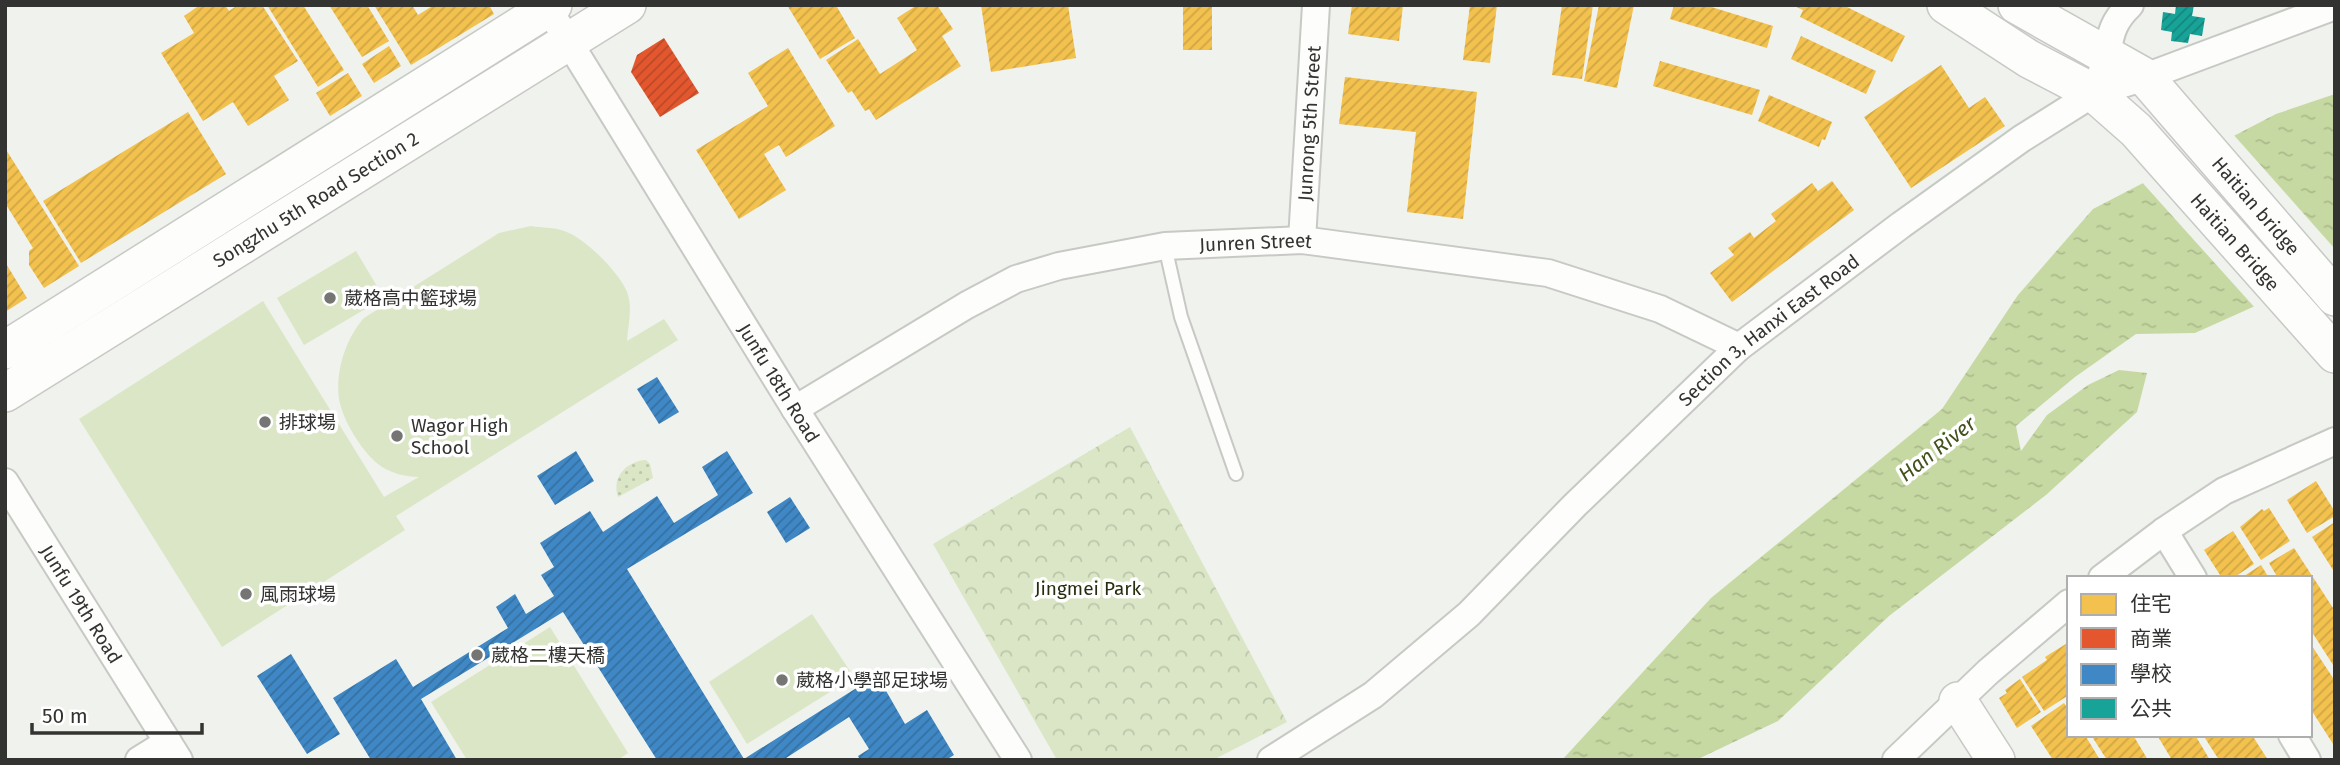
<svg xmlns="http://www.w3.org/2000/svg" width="2340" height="765" viewBox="0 0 2340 765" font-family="'Fira Sans','Noto Sans TC',sans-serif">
<defs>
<pattern id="park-crowns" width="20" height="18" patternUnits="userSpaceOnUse" patternTransform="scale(1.75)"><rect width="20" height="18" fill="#dbe6c6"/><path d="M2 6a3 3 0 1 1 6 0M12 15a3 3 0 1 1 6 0" fill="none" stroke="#bcc6ab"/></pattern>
<pattern id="garden-dots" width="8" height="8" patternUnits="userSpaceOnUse" patternTransform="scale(1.75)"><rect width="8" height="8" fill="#dbe6c6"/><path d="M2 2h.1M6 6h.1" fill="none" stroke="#bcc6ab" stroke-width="1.8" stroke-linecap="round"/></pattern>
<pattern id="water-ripples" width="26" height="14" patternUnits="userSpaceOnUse" patternTransform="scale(1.75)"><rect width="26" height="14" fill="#c7d9a2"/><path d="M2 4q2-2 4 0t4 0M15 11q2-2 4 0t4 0" fill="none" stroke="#abbb8c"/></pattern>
<pattern id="homes-hatch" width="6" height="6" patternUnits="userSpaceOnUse" patternTransform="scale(1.75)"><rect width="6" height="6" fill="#f2c14e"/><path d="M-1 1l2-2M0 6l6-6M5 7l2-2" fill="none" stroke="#d0a645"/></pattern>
<pattern id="shops-hatch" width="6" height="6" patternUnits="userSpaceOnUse" patternTransform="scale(1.75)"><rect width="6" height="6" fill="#e4572e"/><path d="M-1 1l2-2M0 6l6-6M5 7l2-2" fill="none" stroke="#b94928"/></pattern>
<pattern id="schools-hatch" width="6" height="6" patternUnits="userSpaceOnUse" patternTransform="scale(1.75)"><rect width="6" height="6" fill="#3f88c5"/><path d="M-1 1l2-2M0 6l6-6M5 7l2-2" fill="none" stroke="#3570a1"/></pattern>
<pattern id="public-hatch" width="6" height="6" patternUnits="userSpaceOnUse" patternTransform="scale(1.75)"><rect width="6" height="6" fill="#17a398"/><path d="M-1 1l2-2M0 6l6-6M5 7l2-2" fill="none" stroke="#15867d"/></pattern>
</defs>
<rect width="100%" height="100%" fill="#f0f2ed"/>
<g fill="#dbe6c6">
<path d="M531,226C542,228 554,227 564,231C584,237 619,272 627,292C633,308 628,325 627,341L664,319L678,340L396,516L405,530L222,647L79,419L263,301L384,497L419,477C406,477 389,473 378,464C361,450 343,421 339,399C335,372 346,338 364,318L499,233Z"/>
<path d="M356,251L384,298L304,345L277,298Z"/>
<path d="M812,614L854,677L747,744L709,682Z"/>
<path d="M550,627L628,753L618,760H467L431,702Z"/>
</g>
<path fill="url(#park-crowns)" d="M1130,427L1287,722L1213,760H1057L933,544Z"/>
<path fill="url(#garden-dots)" d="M646,460L650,464L653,478L618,497C611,477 627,461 646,460Z"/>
<path fill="url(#water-ripples)" d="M2335,94V270L2195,333L2136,334L2075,377L2016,426L2021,451L2047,415L2088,385L2119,370L2147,373L2137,412L2046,495L1889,616L1778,721L1696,760H1562L1711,598L1942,409L2018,295L2093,209L2276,114Z"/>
<path fill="#f0f2ed" d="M2232,133L2335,249V274L2256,309L2140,180Z"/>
<g fill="url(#homes-hatch)">
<path d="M200,5H225L229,11L238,5H262L298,61L274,76L289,100L248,126L233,102L203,121L161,53L194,33L184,16Z"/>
<path d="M267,5H303L344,70L318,87Z"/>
<path d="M329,5H367L389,41L362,57Z"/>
<path d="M374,5H412L418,15L434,5H489L494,14L411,65Z"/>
<path d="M787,5H841L837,7L855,38L820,59Z"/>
<path d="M917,5H937L953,29L942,36L961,66L876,120L869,109L865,111L852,91L848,93L826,60L858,39L880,74L917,50L897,18Z"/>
<path d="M981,5H1068L1076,58L991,72Z"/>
<rect x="1183" y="5" width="29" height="45"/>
<path d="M1352,5H1403L1399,41L1348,34Z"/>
<path d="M1470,5H1497L1490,63L1463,60Z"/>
<path d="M1562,5H1593L1582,79L1552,75Z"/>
<path d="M1599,5H1634L1617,88L1584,81Z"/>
<path d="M1674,5H1705L1773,26L1767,48L1670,19Z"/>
<path d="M1792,5H1843L1905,36L1892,62L1800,17L1803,10Z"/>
<path d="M1801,36L1876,71L1866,94L1791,59Z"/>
<path d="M389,46L401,66L374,83L362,64Z"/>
<path d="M788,48L835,126L786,157L779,145L764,154L786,190L739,219L696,150L768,106L748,73Z"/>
<path d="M1660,61L1760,90L1752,115L1653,86Z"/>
<path d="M1941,65L1969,108L1985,97L2005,126L1911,188L1864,117Z"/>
<path d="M348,73L362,96L330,116L316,93Z"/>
<path d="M1345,77L1477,92L1463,219L1407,212L1416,132L1339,124Z"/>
<path d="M1769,95L1832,122L1825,140L1822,139L1819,147L1758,121Z"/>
<path d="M188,112L226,174L81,263L43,201Z"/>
<path d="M5,148L79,266L44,288L29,265V251L33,248L5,203Z"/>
<path d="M1832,181L1854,210L1732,302L1710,273L1734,255L1728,248L1750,232L1754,238L1776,221L1771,214L1812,183L1818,191Z"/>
<path d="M5,262L27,298L5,312Z"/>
<path d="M2316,481L2335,512V516L2307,533L2287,500Z"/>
<path d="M2269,508L2290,541L2261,560L2240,527L2262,509L2264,511Z"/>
<path d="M2335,522V573L2312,537Z"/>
<path d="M2233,531L2254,564L2233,578H2222L2204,550Z"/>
<path d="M2294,548L2335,611V668L2310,629V578H2278L2269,563Z"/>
<path d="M2261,565L2269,578H2241Z"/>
<path d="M2069,642V695L2044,711L2022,677L2047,660L2045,657Z"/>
<path d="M2310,643L2335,681V747L2310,708Z"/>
<path d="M2020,679L2041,712L2017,728L1999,698L2007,693L2005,690Z"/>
<path d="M2064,703L2069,710V735H2085L2100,760H2053L2031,726Z"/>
<path d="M2091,735H2133L2148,760H2107Z"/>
<path d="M2157,735H2195L2210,760H2172Z"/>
<path d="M2203,735H2252L2268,760H2219Z"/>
</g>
<path fill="url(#shops-hatch)" d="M664,38L699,93L660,117L631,72L637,55Z"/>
<g fill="url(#schools-hatch)">
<path d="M657,377L679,412L659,424L637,389Z"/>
<path d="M576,451L594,481L555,505L537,476Z"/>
<path d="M727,451L753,493L627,569L744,759L877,675L905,724L927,710L954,755L946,760H860L858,756L869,749L849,717L783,760H657L563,612L421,699L457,760H371L333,698L396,659L413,687L508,628L496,607L515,594L526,614L554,596L541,575L554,567L540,543L590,511L603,532L657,496L674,523L718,495L702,467Z"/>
<path d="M790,497L810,528L786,543L767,512Z"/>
<path d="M291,654L340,734L307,754L257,676Z"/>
</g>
<path fill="url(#public-hatch)" d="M2176,5H2194L2192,16L2205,18L2202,36L2190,34L2188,43L2171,41L2172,32L2161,30L2163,12L2175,14Z"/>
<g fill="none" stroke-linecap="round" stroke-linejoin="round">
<g stroke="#c7c9c5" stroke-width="16">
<path id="lane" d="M1165,246L1181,317L1236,474"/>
</g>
<g stroke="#c7c9c5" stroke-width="30">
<g id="street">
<path id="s1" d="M546,5L795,409L1018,760"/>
<path d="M2102,71C2112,43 2106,28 2130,5"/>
<path id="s2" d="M1302,240L1316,5"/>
<path id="s3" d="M795,409L967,305L1016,279L1059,266L1165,246L1302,240L1548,273L1660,309L1739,347"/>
<path id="s4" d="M5,482L179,760"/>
<path d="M2164,531L2193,578"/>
<path d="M2102,578L2164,531L2224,491L2335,441"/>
<path d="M2292,735L2307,760"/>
<path d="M139,760L168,742"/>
<path id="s5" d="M1271,760L1373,695L1469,614L1575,505L1739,347L1901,225L2021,139L2094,93L2145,77L2335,6"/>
<path d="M1896,760L1988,672L2069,603"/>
</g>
</g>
<g stroke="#c7c9c5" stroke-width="40">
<g id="secondary">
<path id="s6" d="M1946,5L2029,59L2094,93L2136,130L2335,354"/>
<path id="s7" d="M2017,5L2145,77L2335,297"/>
<path d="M5,350L553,5"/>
<path id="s8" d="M5,393L627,5"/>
<path d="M1958,701L1996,760"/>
</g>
</g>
<use href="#lane" stroke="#fdfdfc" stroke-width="12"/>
<use href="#street" stroke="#fdfdfc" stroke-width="26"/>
<use href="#secondary" stroke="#fdfdfc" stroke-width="37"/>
</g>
<g fill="#757673" stroke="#fff" stroke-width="2.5">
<circle cx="330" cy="298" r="7"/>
<circle cx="265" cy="422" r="7"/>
<circle cx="397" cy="436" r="7"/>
<circle cx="246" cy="594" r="7"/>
<circle cx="477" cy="655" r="7"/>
<circle cx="782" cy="680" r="7"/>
</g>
<g text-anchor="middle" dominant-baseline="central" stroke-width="7" stroke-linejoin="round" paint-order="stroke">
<g font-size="19" fill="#333431" stroke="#fff">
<text stroke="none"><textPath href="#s2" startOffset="117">Junrong 5th Street</textPath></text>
<text stroke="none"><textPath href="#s8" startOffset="366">Songzhu 5th Road Section 2</textPath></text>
<text stroke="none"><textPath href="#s7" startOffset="317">Haitian bridge</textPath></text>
<text stroke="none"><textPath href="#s6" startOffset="378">Haitian Bridge</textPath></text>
<text stroke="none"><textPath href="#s3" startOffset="500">Junren Street</textPath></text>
<text stroke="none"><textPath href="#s5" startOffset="660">Section 3, Hanxi East Road</textPath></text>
<text stroke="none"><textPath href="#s1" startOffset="444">Junfu 18th Road</textPath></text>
<text stroke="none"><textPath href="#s4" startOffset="144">Junfu 19th Road</textPath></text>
</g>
<g font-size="19" fill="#333431" stroke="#fff" text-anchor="start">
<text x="344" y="298">葳格高中籃球場</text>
<text x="279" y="422">排球場</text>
<text x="411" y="425">Wagor High<tspan x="411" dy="22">School</tspan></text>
<text x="260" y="594">風雨球場</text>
<text x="491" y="655">葳格二樓天橋</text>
<text x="796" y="680">葳格小學部足球場</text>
</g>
<g font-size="19" fill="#252e0e" stroke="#fff">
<text x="1088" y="588">Jingmei Park</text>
</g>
<g font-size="21" font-style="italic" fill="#43521c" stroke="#fff">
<text transform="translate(1937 449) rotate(-38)">Han River</text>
</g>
</g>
<rect width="2340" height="765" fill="none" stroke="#333431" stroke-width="14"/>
<rect x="2067" y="576" width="245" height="161" fill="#ffffff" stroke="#adaead" stroke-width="2"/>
<rect x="2081" y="594" width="35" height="21" fill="#f2c14e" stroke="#adaead" stroke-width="2"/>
<text x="2130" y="611" font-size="21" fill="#333431">住宅</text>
<rect x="2081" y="628" width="35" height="21" fill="#e4572e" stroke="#adaead" stroke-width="2"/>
<text x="2130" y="646" font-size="21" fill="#333431">商業</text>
<rect x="2081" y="664" width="35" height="21" fill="#3f88c5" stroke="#adaead" stroke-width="2"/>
<text x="2130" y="681" font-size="21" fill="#333431">學校</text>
<rect x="2081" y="698" width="35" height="21" fill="#17a398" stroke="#adaead" stroke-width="2"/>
<text x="2130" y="716" font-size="21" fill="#333431">公共</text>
<path d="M32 723v10h170v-10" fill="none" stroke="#333431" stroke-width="3.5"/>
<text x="42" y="723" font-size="21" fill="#333431" stroke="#ffffff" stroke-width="5" paint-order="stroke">50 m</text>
</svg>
